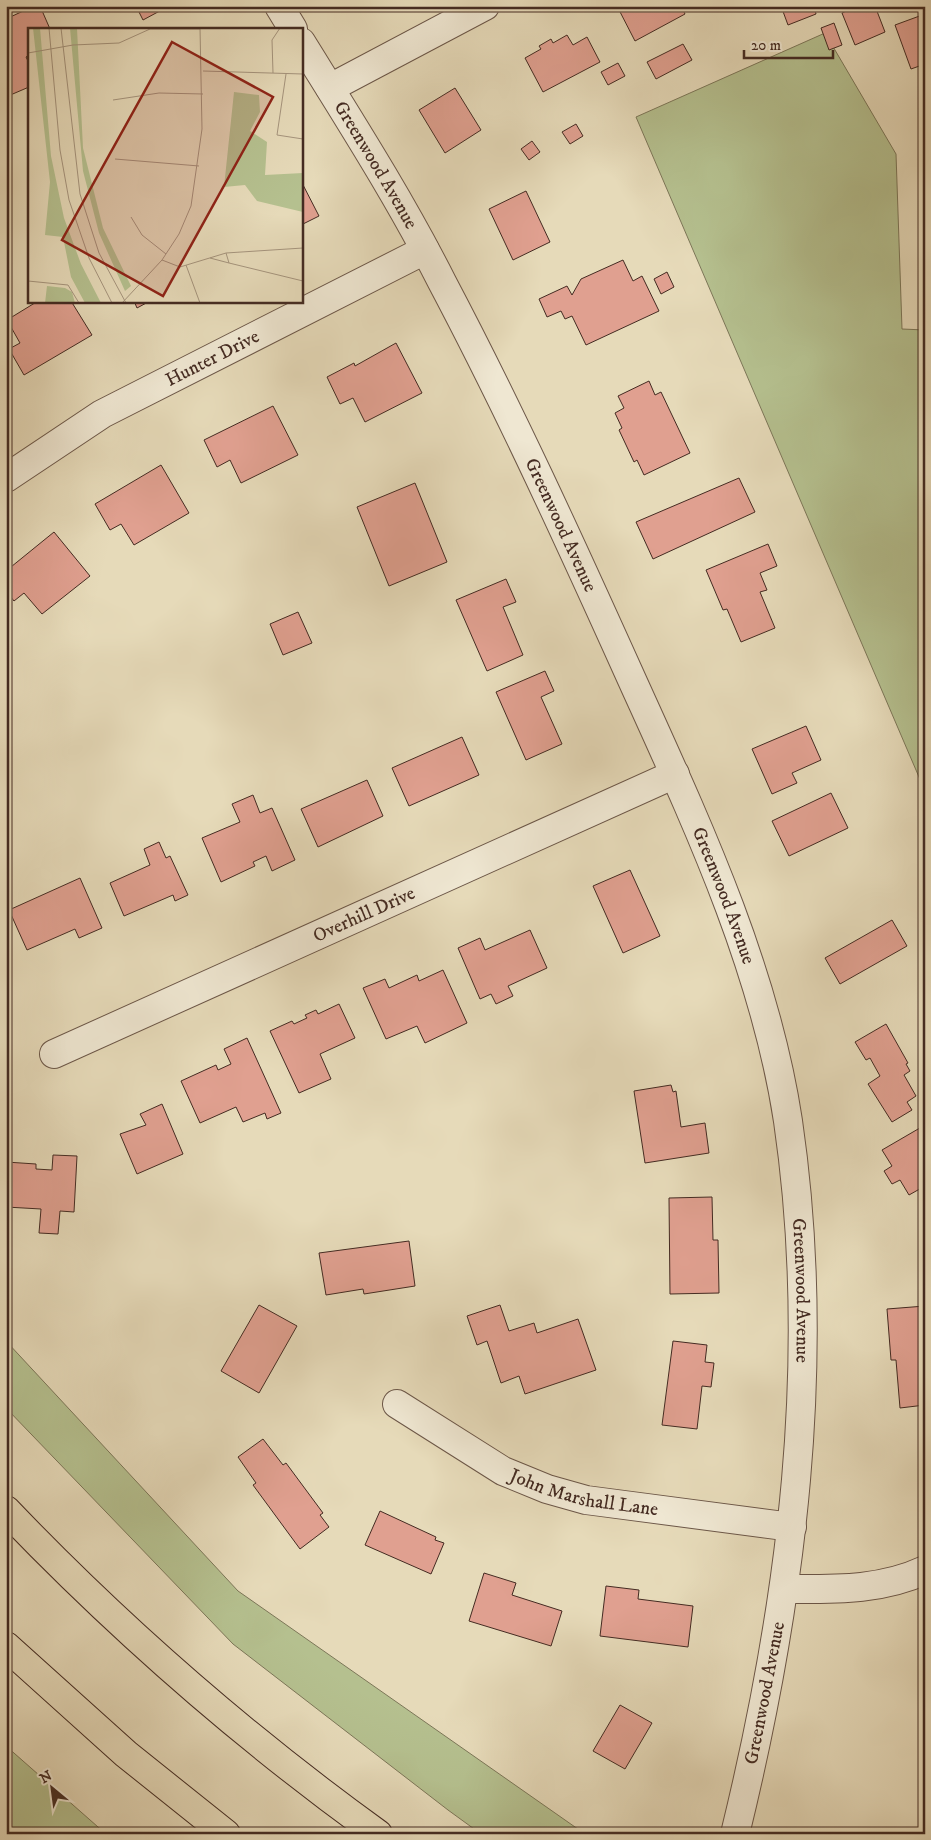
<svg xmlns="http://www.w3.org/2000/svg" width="931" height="1840" viewBox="0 0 931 1840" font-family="'IM FELL DW Pica',serif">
<rect width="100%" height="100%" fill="#e6dab9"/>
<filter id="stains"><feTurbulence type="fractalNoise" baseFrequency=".004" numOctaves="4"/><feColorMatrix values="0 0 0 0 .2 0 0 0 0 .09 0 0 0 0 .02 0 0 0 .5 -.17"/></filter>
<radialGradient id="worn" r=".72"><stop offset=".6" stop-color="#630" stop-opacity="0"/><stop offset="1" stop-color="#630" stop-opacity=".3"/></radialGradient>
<g fill="#b5c08f" stroke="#7c7658">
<path d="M825,33L896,154L902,329L925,330V791L636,117Z"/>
<path d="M6,1341L238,1591L585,1834H481L448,1810L233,1644L6,1408Z"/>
<path d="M6,1746L106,1834H14L6,1825Z"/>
</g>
<g fill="#e0a090" stroke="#442b22">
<path d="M34,6H40L50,29H29V55L26,57L29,63V87L8,96L6,19Z"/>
<path d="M136,6H169L143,20Z"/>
<path d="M617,6H681L685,14L635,41Z"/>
<path d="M781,6H814L816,14L788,25Z"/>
<path d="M857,6H875L885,32L855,45L842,13Z"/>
<path d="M925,14V64L911,69L895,25Z"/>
<path d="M834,23L842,45L829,50L821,28Z"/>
<path d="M567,35L573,45L587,37L600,62L543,92L525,58L541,49L539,46L551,39L553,43Z"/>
<path d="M683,44L692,60L656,79L647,62Z"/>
<path d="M618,63L625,76L608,85L601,72Z"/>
<path d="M455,88L481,130L445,153L419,110Z"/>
<path d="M576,124L583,136L570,144L562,132Z"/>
<path d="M532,141L540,152L529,160L521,149Z"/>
<path d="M301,181L319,216L301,225Z"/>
<path d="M526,191L550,242L513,260L489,209Z"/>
<path d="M623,260L633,281L642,276L659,311L586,345L572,316L565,319L561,311L547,317L539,299L567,286L572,295L581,279Z"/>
<path d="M667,272L674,287L661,294L654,279Z"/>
<path d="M38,301H71L92,335L24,375L9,349L20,343L7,320Z"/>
<path d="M134,301H150L137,308Z"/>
<path d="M396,343L422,393L365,422L353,398L340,404L327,377L354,363L355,366Z"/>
<path d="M649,381L655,395L661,392L690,453L644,475L637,460L634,462L619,430L622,428L615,413L624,408L618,396Z"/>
<path d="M273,406L298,455L241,483L230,460L217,467L204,440Z"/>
<path d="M161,465L189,513L134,545L121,524L110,530L95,504Z"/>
<path d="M739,478L755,512L653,559L636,522Z"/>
<path d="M415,483L447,562L389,586L357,507Z"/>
<path d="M54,532L90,576L42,614L24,593L14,601L6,591V571Z"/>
<path d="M768,544L777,566L760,573L767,590L760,592L775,628L741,642L727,609L723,610L706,570Z"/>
<path d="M506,579L516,602L503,607L523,655L487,671L456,600Z"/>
<path d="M298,612L312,643L283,655L270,624Z"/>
<path d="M545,671L554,691L541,697L562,744L526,760L496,692Z"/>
<path d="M806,726L821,760L792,773L797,783L772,794L752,749Z"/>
<path d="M462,737L479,775L409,806L392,768Z"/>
<path d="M367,780L383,816L318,847L301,809Z"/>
<path d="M831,793L848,828L789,856L772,821Z"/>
<path d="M253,795L260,813L272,808L295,860L272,871L266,856L253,862L255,866L221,882L202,838L240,822L232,804Z"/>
<path d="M159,842L166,858L170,856L188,895L175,901L173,895L124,916L110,883L150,865L144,849Z"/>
<path d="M630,870L660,936L623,953L593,886Z"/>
<path d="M80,878L102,928L79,938L75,929L27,950L9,910Z"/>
<path d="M892,920L907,946L840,984L825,958Z"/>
<path d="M530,930L547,968L508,986L513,996L496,1004L491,994L480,999L458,948L480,938L485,950Z"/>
<path d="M443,970L467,1023L425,1043L417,1026L386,1039L363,988L385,979L389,988L417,975L419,981Z"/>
<path d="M339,1004L355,1038L320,1054L331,1079L299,1093L270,1031L292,1021L294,1024L307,1018L305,1015L316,1010L318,1014Z"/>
<path d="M886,1024L908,1063L906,1064L910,1071L904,1075L916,1096L907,1102L912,1110L892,1122L868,1084L880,1076L870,1058L866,1060L855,1042Z"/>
<path d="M247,1038L281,1113L267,1119L265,1113L243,1122L236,1107L200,1123L181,1081L216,1065L218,1070L231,1064L224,1049Z"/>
<path d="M671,1085L673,1092L676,1091L681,1127L705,1123L709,1153L645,1163L634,1091Z"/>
<path d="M162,1104L183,1154L137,1174L120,1134L146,1125L140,1114Z"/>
<path d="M925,1125V1186L909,1195L900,1180L892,1184L884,1171L892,1166L882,1150Z"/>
<path d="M53,1155L77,1156L74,1212L60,1211L58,1234L39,1233L41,1209L6,1207V1162L36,1164V1169L52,1170Z"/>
<path d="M712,1197L713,1240H718L719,1293L670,1294L669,1198Z"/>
<path d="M409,1241L415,1286L364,1294L363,1289L326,1295L319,1253Z"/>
<path d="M259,1305L297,1326L259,1393L221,1371Z"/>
<path d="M500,1305L509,1331L534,1323L537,1333L578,1319L596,1370L525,1394L519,1376L501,1383L487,1341L477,1345L467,1316Z"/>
<path d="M925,1306V1405L900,1408L896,1360H891L887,1309Z"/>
<path d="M673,1341L707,1345L705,1362L714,1363L711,1387L702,1386L697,1429L662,1425Z"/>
<path d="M263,1439L283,1465L286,1463L323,1513L320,1515L329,1527L300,1549L253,1485L256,1483L238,1457Z"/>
<path d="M380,1511L436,1537L435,1540L444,1543L431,1574L365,1545Z"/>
<path d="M484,1573L516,1583L512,1595L562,1611L551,1646L469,1621Z"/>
<path d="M606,1586L639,1590L638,1599L693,1606L688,1647L600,1636Z"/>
<path d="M620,1705L652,1723L625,1769L593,1751Z"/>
</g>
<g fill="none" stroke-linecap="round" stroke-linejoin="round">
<g stroke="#6c5748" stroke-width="30">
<g id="minor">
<path d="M279,6L293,29"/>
<path id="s1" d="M301,42C350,121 400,199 442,282C509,409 569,540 628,671C693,815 764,963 788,1121C823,1360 792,1601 735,1834"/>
<path d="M330,88L485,6"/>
<path id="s2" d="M6,478L102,414L425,250"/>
<path id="s3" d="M54,1054L675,774"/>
<path id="s4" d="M397,1404L503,1471L547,1489L586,1500L792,1527"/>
<path d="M784,1589C833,1589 880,1591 925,1570"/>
</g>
</g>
<g stroke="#442b22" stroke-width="30">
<g id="highway">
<path d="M6,1510C120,1629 245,1738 378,1834"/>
<path d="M6,1646L126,1754L226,1834"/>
</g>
</g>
<use href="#minor" stroke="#efe7d2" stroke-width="28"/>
<use href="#highway" stroke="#e6dab9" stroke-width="28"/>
</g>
<g text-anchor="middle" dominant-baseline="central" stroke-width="4" stroke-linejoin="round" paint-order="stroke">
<g font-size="19" fill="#442b22" stroke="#efe7d2">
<text stroke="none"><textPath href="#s1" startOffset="144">Greenwood Avenue</textPath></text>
<text stroke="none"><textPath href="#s2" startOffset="239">Hunter Drive</textPath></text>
<text stroke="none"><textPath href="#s1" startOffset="549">Greenwood Avenue</textPath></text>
<text stroke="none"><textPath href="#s1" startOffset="954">Greenwood Avenue</textPath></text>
<text stroke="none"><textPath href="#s3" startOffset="340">Overhill Drive</textPath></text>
<text stroke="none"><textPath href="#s1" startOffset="1359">Greenwood Avenue</textPath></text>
<text stroke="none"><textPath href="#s4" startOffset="210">John Marshall Lane</textPath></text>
<text transform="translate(765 1693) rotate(-79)">Greenwood Avenue</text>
</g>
</g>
<g transform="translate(28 28)">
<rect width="275" height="275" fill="#e6dab9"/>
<path d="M5,0H12L23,128L36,190L53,236L73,275H57L43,249L35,209L17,207L22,154ZM42,0H49L55,120L75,200L103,258L97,263L71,205L55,143ZM206,64L231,67L232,84L222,103L239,114L237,147L275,145V184L229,173L217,157L196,159ZM19,258L37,260L44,264L47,275H17Z" fill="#b5c08f"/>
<path fill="none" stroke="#a5947d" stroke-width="1" d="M21,0L32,122L41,172L61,230L84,275M33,0L52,166L71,225L98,275M0,25L45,17L91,15L122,1H172M175,43L275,46M245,45L244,12L252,0M258,46L249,107L275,111M85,72L131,65L175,66M87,131L171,138M103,189L114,207L138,226M198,225L201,235L275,253M182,230L201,235M134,232L152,239L198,225L275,220M158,237L172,275M0,253L40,257L51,275M94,275L134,232L151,206L163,178L174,101L172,0"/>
<path fill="#8f2418" fill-opacity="0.15" stroke="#8f2418" stroke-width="2.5" d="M144,14L245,69L135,268L34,212Z"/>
<rect width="275" height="275" fill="none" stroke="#442b22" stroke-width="2.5"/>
</g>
<rect width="931" height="1840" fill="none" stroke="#e6dab9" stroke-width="25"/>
<rect x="8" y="8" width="916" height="1825" fill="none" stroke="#442b22" stroke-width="2.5"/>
<rect x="12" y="12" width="906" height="1815" fill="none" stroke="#442b22"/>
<g transform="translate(52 1788) rotate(331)" stroke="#efe7d2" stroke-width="4" paint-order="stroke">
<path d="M0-4L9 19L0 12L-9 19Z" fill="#442b22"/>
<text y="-8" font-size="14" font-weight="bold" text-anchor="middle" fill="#442b22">N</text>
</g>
<path d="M744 50v8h89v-8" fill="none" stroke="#442b22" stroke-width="2.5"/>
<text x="751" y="50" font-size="15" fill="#442b22" stroke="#efe7d2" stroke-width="4" paint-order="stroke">20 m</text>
<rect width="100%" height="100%" filter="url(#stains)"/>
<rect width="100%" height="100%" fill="url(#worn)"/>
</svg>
